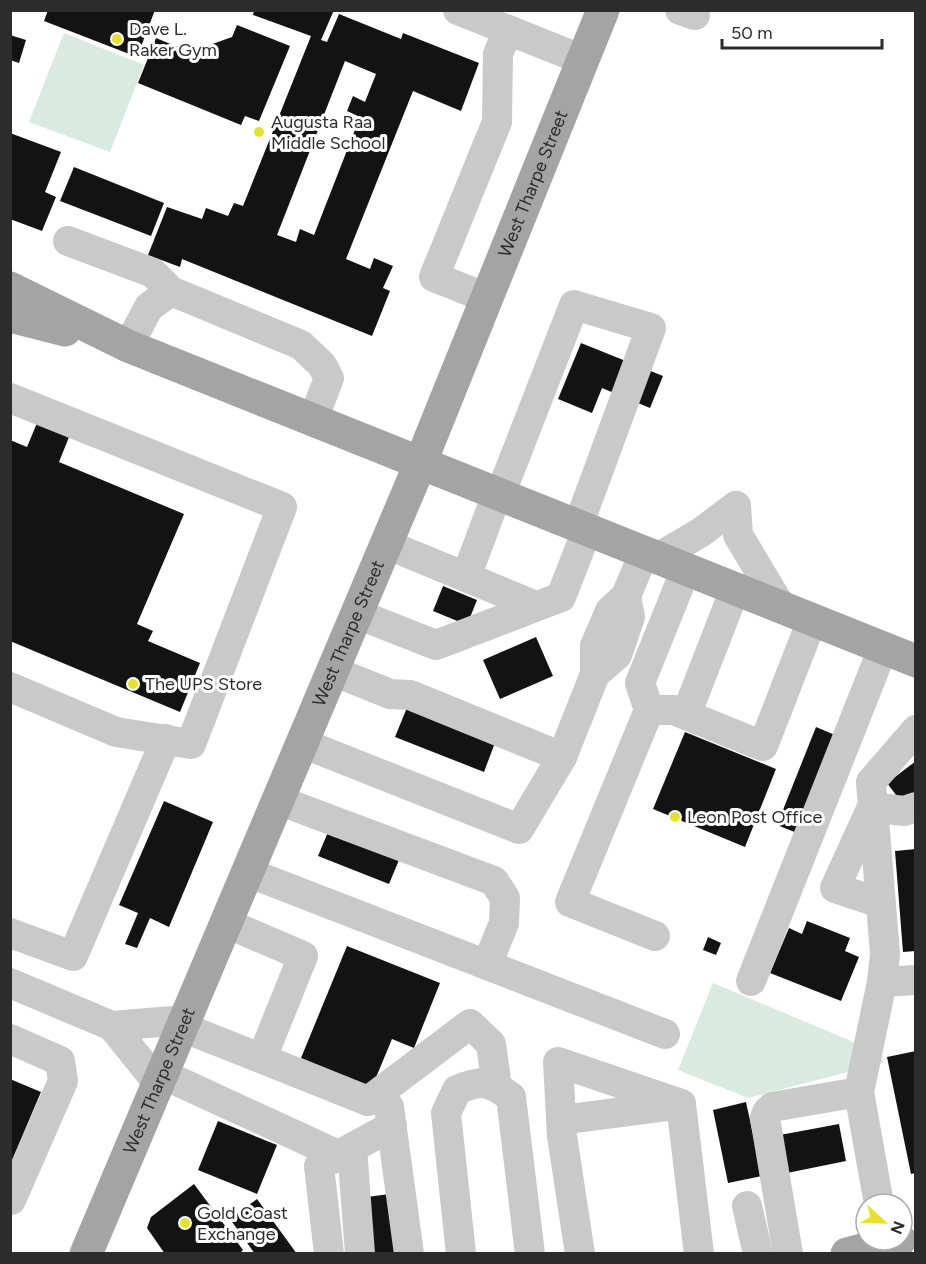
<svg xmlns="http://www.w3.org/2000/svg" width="926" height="1264" viewBox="0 0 926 1264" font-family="Figtree,sans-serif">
<rect width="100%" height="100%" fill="#fff"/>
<g fill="#d9eae2">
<path d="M64,33L144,65L110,152L29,122Z"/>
<path d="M713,983L882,1054L883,1063L748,1098L678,1070Z"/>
</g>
<g fill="#131313" fill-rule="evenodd">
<path d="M48,10H155L137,57L44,21Z"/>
<path d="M254,10H334L321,40L327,42L339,14L401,39L403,33L479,63L461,111L413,91L346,259L370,269L374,258L393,266L383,288L390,291L372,336L182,259L180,267L148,255L167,207L202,219L206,208L228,216L234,203L243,206L311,36L253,15ZM345,61L376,74L365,102L353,96L347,111L360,117L314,235L300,229L296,242L277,235Z"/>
<path d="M237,25L290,46L259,121L245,116L241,125L138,83L156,38L190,52L232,37Z"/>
<path d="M10,35L26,40L19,63L10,60Z"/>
<path d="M10,133L61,152L45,192L56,197L42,231L10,219Z"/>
<path d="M74,167L164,203L151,236L60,201Z"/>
<path d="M581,343L663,376L650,408L602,388L592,413L558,399Z"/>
<path d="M37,423L69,437L59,462L184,514L137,624L153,631L148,641L200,663L180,712L10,641V440L27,447Z"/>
<path d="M443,586L477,600L467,625L433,611Z"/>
<path d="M536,637L553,676L500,699L483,660Z"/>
<path d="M408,705L496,740L484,772L395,737Z"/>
<path d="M816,727L842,738L802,835L777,825Z"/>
<path d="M685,732L776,769L745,847L653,809Z"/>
<path d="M916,761V794L902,803L887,783Z"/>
<path d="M164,801L213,822L169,927L150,918L137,948L125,944L138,913L119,905Z"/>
<path d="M328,832L399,860L389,884L318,856Z"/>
<path d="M916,849V951L903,952L895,851Z"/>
<path d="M807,921L850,938L845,951L859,957L841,1001L770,973L789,928L802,934Z"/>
<path d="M708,937L721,943L716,955L703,950Z"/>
<path d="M347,946L440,983L414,1048L392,1039L372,1087L301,1058Z"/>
<path d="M916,1051V1173L911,1174L887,1057Z"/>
<path d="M10,1079L41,1092L10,1165Z"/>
<path d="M746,1102L762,1176L728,1183L713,1110Z"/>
<path d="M218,1121L277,1145L257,1194L198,1170Z"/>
<path d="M839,1124L846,1161L787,1173L780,1135Z"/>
<path d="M194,1184L243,1250L239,1254H165L147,1228L151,1217Z"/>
<path d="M390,1194L397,1254H366L359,1198Z"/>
<path d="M257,1199L297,1254H255L230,1219Z"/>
</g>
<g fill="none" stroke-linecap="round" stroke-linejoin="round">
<g stroke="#c9c9c9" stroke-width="30">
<path d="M458,10L583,60"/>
<path d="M680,10L695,15"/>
<path d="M68,241L153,273L171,291L301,345L322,365L329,378L313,420"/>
<path d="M487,298L434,277L497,122L498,54L508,30"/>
<path d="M128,346L149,307L171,291"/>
<path d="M10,398L282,507L191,744L116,732L10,687"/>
<path d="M500,495L574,305L651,328L578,526"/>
<path d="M736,506L738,535L781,607"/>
<path d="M386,544L536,606"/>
<path d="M657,558L700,533L736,506"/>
<path d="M466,577L497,494"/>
<path d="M357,614L436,645L561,597L587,530"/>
<path d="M333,671L390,694L410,695L562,757"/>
<path d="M595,674L617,655L630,617L626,596"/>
<path d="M649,710H674L763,746L812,620"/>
<path d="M686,715L735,589"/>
<path d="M302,743L519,829L562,757L595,674V646L610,611L626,596L644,553"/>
<path d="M278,800L494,881L505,898L504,923L487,965"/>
<path d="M247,872L665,1034"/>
<path d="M880,903L835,888L872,807L904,811L916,807"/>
<path d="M226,923L303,956L262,1058"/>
<path d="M10,933L73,956L166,739"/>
<path d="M655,936L570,902L649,710L640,683L686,569"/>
<path d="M751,981L883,648"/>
<path d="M882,982L916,980"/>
<path d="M10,983L112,1026L185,1020"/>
<path d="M112,1026L158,1083"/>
<path d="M182,1027L368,1101L470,1024L491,1044L497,1087"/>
<path d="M10,1039L60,1061L63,1081L11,1200"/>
<path d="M162,1074L338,1155"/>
<path d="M859,1092L882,982L885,954L871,782L916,730"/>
<path d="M681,1104L699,1254"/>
<path d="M389,1107L409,1254"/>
<path d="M561,1120L676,1105"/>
<path d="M352,1148L360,1254"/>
<path d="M747,1206L758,1254"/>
<path d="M329,1254L319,1166L392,1126"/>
<path d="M461,1254L446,1113L457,1090C482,1079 489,1081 511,1097L530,1254"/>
<path d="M580,1254L562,1136L558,1062L681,1104"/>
<path d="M788,1254L765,1118L767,1112L772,1107L859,1092L879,1204"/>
</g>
<g stroke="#a4a4a4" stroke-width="33">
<path d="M10,288L128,346L916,661"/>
<path d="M10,316L65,330"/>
<path id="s1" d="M86,1254L420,464L603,10"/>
<path d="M847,1254L900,1240"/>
</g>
</g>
<g fill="#e6e22b" stroke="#fff" stroke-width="2">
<circle cx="117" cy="39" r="6"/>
<circle cx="259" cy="132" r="6"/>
<circle cx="133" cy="684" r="6"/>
<circle cx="675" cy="817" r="6"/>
<circle cx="185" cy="1223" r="6"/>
</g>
<g text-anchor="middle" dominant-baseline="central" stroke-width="6" stroke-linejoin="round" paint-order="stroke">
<g font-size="18" fill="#2c2c2c" stroke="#fff" text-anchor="start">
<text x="129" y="29">Dave L.<tspan x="129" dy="21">Raker Gym</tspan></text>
<text x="271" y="122">Augusta Raa<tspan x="271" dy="21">Middle School</tspan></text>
<text x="145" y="684">The UPS Store</text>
<text x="687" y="817">Leon Post Office</text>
<text x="197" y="1213">Gold Coast<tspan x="197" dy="21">Exchange</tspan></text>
</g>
<g font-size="18" fill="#2c2c2c" stroke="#fff">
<text stroke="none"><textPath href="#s1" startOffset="1160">West Tharpe Street</textPath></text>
<text stroke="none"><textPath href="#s1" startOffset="674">West Tharpe Street</textPath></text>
<text stroke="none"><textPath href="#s1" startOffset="188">West Tharpe Street</textPath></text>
</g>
</g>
<rect width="926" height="1264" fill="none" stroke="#2c2c2c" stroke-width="24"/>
<g transform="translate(884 1222) rotate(112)"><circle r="28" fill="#ffffff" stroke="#ababab" stroke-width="1.5"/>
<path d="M0-4.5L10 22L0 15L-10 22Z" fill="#e6e22b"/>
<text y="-9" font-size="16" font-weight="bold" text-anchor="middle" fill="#2c2c2c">N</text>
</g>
<path d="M722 39v9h160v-9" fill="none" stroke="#2c2c2c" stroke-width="3"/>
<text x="731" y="39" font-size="18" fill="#2c2c2c" stroke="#ffffff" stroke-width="4.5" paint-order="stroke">50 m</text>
</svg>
